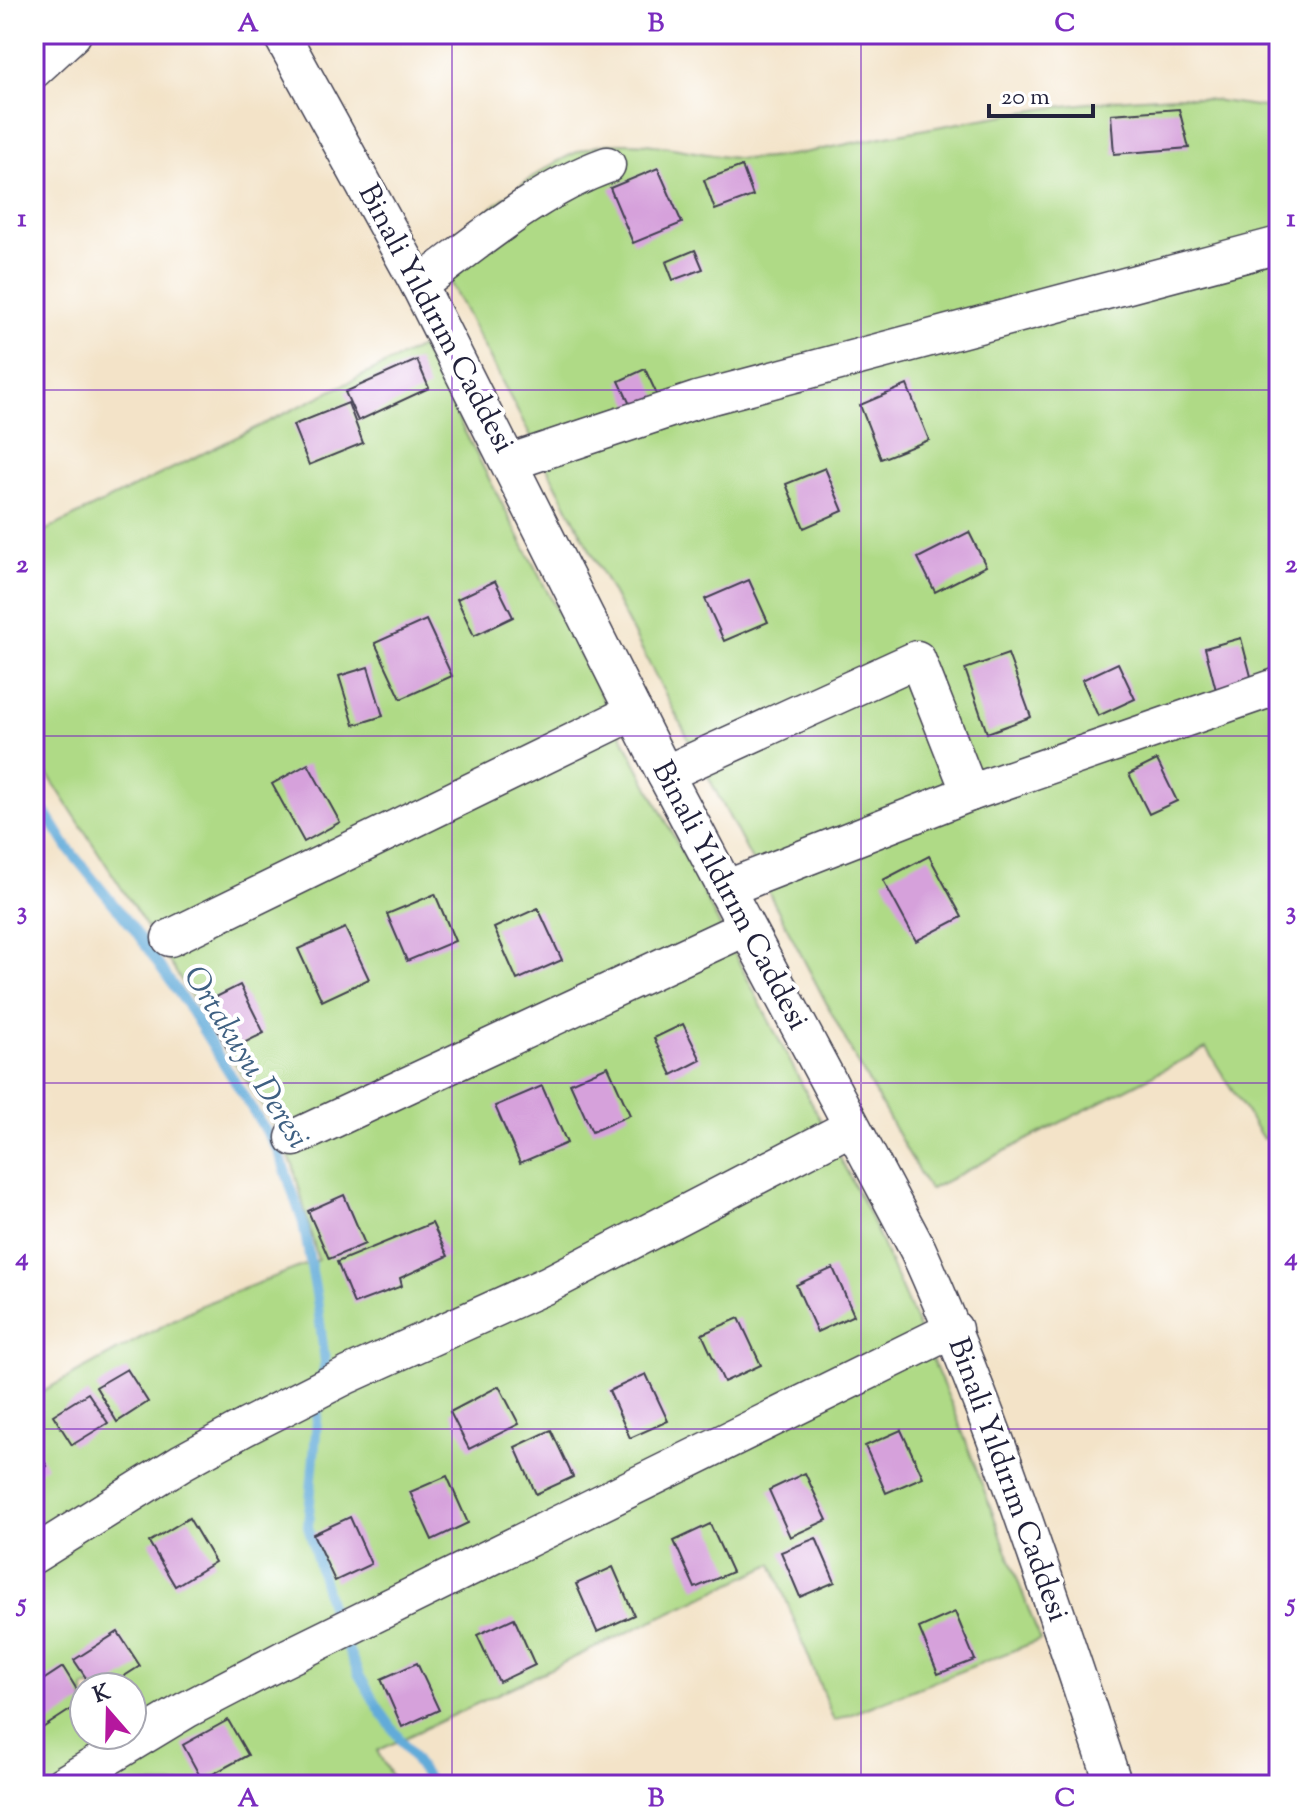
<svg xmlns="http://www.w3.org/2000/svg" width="1313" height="1819" viewBox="0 0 1313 1819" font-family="'Sorts Mill Goudy',serif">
<rect width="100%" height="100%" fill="#fff"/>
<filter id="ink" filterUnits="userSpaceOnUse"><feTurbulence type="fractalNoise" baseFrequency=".0125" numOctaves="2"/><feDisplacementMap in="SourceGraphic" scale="16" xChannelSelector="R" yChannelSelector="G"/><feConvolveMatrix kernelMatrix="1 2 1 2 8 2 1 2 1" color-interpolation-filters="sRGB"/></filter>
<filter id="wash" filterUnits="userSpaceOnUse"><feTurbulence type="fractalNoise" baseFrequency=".006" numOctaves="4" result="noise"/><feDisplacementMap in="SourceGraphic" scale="32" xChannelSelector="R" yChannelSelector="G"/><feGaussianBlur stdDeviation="1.8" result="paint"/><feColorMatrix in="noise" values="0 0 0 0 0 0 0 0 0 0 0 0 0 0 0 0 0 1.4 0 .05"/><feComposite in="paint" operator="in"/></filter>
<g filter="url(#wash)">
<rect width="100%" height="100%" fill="#f3e3c8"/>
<g fill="#afda86" stroke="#687e60" stroke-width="2" fill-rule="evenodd">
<path d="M1182,96L1279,109V1130L1263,1139L1206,1048L929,1190L854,1056L435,253C477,221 540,162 589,148C649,131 706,164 769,158C807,154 845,144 882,137C981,119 1080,99 1182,96Z"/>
<path d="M421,347L869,1214L955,1412L1040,1640L834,1721L772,1564L377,1751L396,1785H34V1396L199,1306L318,1260L293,1165L271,1119L34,753V536ZM84,1687H132V1735H84Z"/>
</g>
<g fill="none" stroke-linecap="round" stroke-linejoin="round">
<g stroke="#62abd9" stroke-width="10">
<path d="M34,794L67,847L133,928L187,1005L279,1152L303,1223L317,1299L325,1362L322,1378"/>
<path d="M319,1397L308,1526L330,1606L359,1675L381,1712L432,1785"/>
</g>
</g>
<g id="blocks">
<g fill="#d6a1db">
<path d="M1179,109L1189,148L1114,154L1111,114Z"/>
<path d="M742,166L753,196L715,210L704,180Z"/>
<path d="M658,168L682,223L633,243L610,188Z"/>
<path d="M695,250L703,269L673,280L666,262Z"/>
<path d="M417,360L429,388L358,421L345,392Z"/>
<path d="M645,369L659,399L633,411L619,381Z"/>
<path d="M907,385L929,440L881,459L860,405Z"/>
<path d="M348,403L363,443L309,465L293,425Z"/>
<path d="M825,468L843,511L804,528L786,484Z"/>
<path d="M969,532L986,566L935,592L918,558Z"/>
<path d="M749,580L768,622L724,641L705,599Z"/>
<path d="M495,581L513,617L474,636L457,599Z"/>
<path d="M426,620L452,676L401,699L375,643Z"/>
<path d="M1241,638L1252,680L1216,690L1205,648Z"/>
<path d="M1008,654L1031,717L987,733L965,669Z"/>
<path d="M1118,663L1135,699L1098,716L1082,680Z"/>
<path d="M368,667L383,716L354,725L339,676Z"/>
<path d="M1157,760L1177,801L1149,814L1129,774Z"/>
<path d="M308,764L340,822L304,842L272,784Z"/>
<path d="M929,856L962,917L916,941L883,880Z"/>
<path d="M435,894L455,941L407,961L387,914Z"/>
<path d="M538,908L562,960L517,980L494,928Z"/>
<path d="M345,928L369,979L322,1001L298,949Z"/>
<path d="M240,985L264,1033L228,1051L204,1003Z"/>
<path d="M683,1024L701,1060L672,1075L654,1038Z"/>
<path d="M608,1066L630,1115L592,1132L570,1083Z"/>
<path d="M542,1086L567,1143L520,1163L495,1106Z"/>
<path d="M344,1195L365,1244L329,1259L308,1211Z"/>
<path d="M432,1223L448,1256L400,1278L402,1286L354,1304L337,1262Z"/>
<path d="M833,1268L854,1315L817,1332L796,1285Z"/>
<path d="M739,1318L761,1365L724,1382L702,1334Z"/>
<path d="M127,1369L148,1402L117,1422L96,1387Z"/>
<path d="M646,1374L668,1421L630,1438L609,1391Z"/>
<path d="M499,1386L519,1424L469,1449L450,1412Z"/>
<path d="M88,1393L108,1423L72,1445L53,1415Z"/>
<path d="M551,1430L573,1477L536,1494L515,1447Z"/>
<path d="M901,1430L923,1477L886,1493L865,1446Z"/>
<path d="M34,1446L47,1466L34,1475Z"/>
<path d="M805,1473L827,1520L790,1537L769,1490Z"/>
<path d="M447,1476L468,1523L432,1540L410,1492Z"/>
<path d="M350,1517L371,1564L335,1581L313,1534Z"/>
<path d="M189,1518L215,1562L175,1586L149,1542Z"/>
<path d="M710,1524L732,1572L695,1588L674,1541Z"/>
<path d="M816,1538L835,1582L800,1597L781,1552Z"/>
<path d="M613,1567L634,1615L597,1632L576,1584Z"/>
<path d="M955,1612L975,1660L938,1674L919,1628Z"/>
<path d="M514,1618L535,1665L499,1682L477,1635Z"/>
<path d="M118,1632L140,1666L107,1687H92L74,1660Z"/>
<path d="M417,1663L439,1710L402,1727L381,1679Z"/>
<path d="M63,1667L84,1701L41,1729L34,1719V1686Z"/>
<path d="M228,1720L248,1755L202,1780L183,1745Z"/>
</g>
</g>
</g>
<g filter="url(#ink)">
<use href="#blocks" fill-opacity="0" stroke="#413f50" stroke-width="2"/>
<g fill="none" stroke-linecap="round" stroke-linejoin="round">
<g stroke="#413f50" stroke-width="39">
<g id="minor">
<path d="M281,34L419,285L665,774L918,1250C996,1423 1053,1605 1114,1785"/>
<path d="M34,70L73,34"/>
<path d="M419,285C479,241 537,190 607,165"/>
<path d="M511,462L697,400L1279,245"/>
<path d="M665,774L917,659L970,793"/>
<path d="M725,889L970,793L1279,686"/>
<path d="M170,938L634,712"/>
<path d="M294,1138L745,928"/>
<path d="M34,1555L182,1462L244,1428L348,1375L547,1285L851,1127"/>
<path d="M62,1785L186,1710L282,1660L954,1329"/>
</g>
</g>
<use href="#minor" stroke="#fff" stroke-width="36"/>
</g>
</g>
<path fill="none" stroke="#7b2cbf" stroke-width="2" stroke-opacity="0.55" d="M452,34V1785M861,34V1785M34,390H1279M34,736H1279M34,1083H1279M34,1429H1279"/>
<g text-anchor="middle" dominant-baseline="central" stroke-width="8" stroke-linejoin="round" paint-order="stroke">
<g font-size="30" fill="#22223b" stroke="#fff">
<text transform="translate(435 319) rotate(62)">Binali Yıldırım Caddesi</text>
<text transform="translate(729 896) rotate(62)">Binali Yıldırım Caddesi</text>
<text transform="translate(1007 1480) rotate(70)">Binali Yıldırım Caddesi</text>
</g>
<g font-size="32" font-style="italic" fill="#3f6082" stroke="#fff">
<text transform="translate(245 1058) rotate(58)">Ortakuyu Deresi</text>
</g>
</g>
<rect width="1313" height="1819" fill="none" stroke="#fff" stroke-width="88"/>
<g transform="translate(108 1711) rotate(340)"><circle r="38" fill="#ffffff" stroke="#a7a7b1" stroke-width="2"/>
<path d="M0-6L14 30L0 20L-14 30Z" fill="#b5179e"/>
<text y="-12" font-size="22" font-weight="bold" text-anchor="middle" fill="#22223b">K</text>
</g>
<path d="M989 104v12h104v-12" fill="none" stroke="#22223b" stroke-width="4"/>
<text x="1001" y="104" font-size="24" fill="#22223b" stroke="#ffffff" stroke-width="6" paint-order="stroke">20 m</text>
<rect x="44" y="44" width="1225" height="1731" fill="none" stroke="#7b2cbf" stroke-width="3"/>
<g font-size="26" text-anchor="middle" font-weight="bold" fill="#7b2cbf">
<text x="248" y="31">A</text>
<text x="656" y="31">B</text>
<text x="1065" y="31">C</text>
<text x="22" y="226">1</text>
<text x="1291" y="226">1</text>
<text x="22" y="572">2</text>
<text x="1291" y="572">2</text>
<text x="22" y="919">3</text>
<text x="1291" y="919">3</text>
<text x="22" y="1265">4</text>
<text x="1291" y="1265">4</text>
<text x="22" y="1611">5</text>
<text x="1291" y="1611">5</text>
<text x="248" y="1806">A</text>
<text x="656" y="1806">B</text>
<text x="1065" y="1806">C</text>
</g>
</svg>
